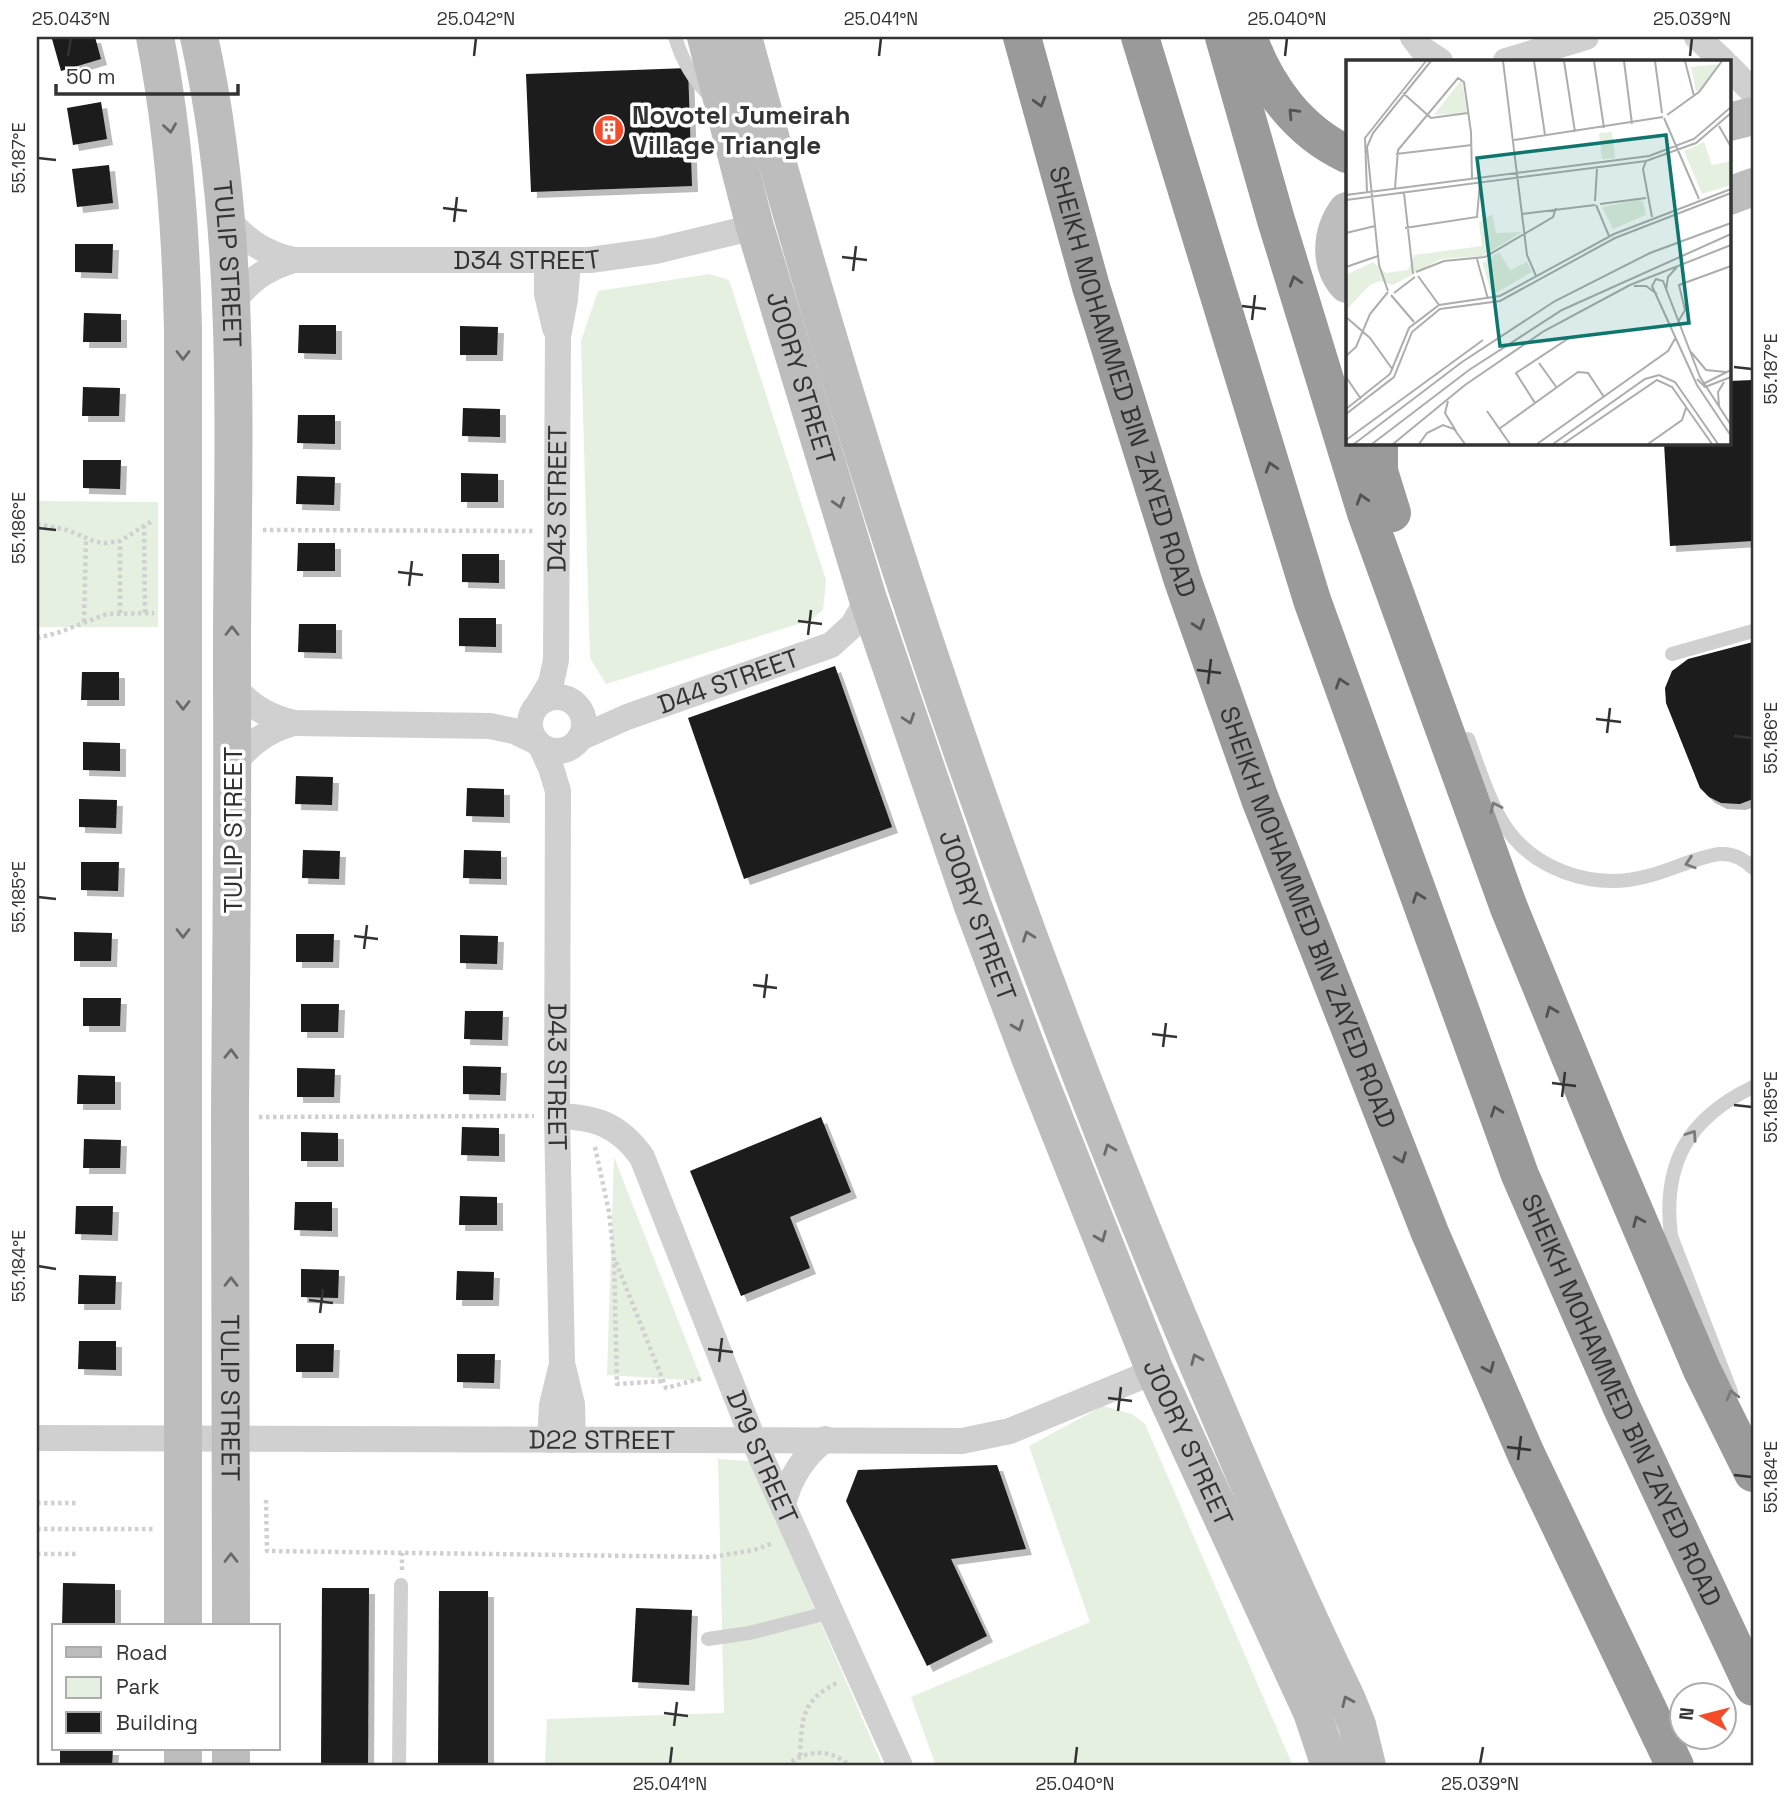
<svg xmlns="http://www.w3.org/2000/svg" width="1790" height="1803" viewBox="0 0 1790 1803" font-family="'Space Grotesk',sans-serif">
<defs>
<filter id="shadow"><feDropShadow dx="6" dy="6" stdDeviation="0" flood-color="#0004"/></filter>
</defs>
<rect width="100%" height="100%" fill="#fff"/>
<g fill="#e5f0e1">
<path d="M710,274L729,280L826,580L823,610L811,620L606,684L590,658L581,341L598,291Z"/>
<path d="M37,501L158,502V627H37Z"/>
<path d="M614,1157L702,1381L607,1375Z"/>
<path d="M1103,1406L1132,1414L1145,1424L1293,1766H936L911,1697L1090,1622L1029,1446Z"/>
<path d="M718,1459L750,1461L883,1766H545L547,1719L724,1713Z"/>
</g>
<g fill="#1a1a1a" filter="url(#shadow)">
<path d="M59,37H95L101,59L61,71L52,39Z"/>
<path d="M688,68L692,186L531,192L526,74Z"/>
<path d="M101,102L107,139L73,145L67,108Z"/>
<path d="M109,165L113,203L77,207L72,169Z"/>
<path d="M75,244H113L112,273L75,272Z"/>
<path d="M84,313L121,314V342H83Z"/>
<path d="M299,325H336V354L298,353Z"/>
<path d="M460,326L498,327L497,355H460Z"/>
<path d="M1753,380V541L1670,546L1664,443H1729V381Z"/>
<path d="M83,387L120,388L119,416H82Z"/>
<path d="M463,408L500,409V437L462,436Z"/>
<path d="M298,415H335V444L297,443Z"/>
<path d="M83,460H121L120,489L83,488Z"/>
<path d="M461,473L498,474V502H461Z"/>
<path d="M297,476L335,477L334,505L296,504Z"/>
<path d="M298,543H335V571H297Z"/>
<path d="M462,554H499V583L462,582Z"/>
<path d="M459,618H496V647L459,646Z"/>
<path d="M299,624H336V653L298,652Z"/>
<path d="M1753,642V799L1740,804L1721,803L1709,797L1700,788L1666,703L1665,688L1672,671L1688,659Z"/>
<path d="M835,666L892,827L744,879L688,718Z"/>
<path d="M82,672H119V700H81Z"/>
<path d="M83,742L120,743V771L83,770Z"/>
<path d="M296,776L333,777L332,805L295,804Z"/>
<path d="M467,788L504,789V817L466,816Z"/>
<path d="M79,799L117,800L116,828L79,827Z"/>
<path d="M303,850L340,851L339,879L302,878Z"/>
<path d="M464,850L501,851V879L463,878Z"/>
<path d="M81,862H119L118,891L81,890Z"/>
<path d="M74,932L112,933L111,961H74Z"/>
<path d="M296,934H334L333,962H296Z"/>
<path d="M460,935L498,936L497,964L460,963Z"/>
<path d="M83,998H121L120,1026H83Z"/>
<path d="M301,1004H339L338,1032H301Z"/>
<path d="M465,1011H503L502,1040L464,1039Z"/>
<path d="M463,1066L501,1067L500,1095L463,1094Z"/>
<path d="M297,1068L335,1069L334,1097H297Z"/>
<path d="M78,1075L115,1076V1104H77Z"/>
<path d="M821,1117L851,1192L790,1217L810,1268L741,1296L690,1171Z"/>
<path d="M462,1127L499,1128V1156L461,1155Z"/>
<path d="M301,1132L338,1133V1161H301Z"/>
<path d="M84,1139L121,1140L120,1168H83Z"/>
<path d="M460,1196L497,1197V1225H459Z"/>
<path d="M295,1202H332V1231L294,1230Z"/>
<path d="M76,1206H113L112,1235L75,1234Z"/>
<path d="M301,1269L339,1270L338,1298L301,1297Z"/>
<path d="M457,1271L494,1272L493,1300H456Z"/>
<path d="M79,1275L116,1276L115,1304H78Z"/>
<path d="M79,1341H116V1370L78,1369Z"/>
<path d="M296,1344H334L333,1372H296Z"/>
<path d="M457,1354H495L494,1383L457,1382Z"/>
<path d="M997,1465L1026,1549L951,1559L987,1636L927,1666L846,1501L858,1470Z"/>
<path d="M63,1583L115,1584V1626H62Z"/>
<path d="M322,1588H369L368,1766H321Z"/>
<path d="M439,1591H488V1766H438Z"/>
<path d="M636,1608L692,1610L689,1685L632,1682Z"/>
<path d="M60,1749H113L112,1766H60Z"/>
</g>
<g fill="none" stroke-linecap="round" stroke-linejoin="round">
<g stroke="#d0d0d0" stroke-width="4.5" stroke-dasharray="3.5 3.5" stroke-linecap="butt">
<path d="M37,524L67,530L96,542L106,543L120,541L152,521"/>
<path d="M144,525L145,613"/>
<path d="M263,530L534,531"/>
<path d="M120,613V541"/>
<path d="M84,622L86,538"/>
<path d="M37,638L60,632L107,614L154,613"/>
<path d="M259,1117L534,1116"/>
<path d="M595,1147L609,1212L614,1259L617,1384L664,1381"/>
<path d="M616,1262L666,1388L703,1378"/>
<path d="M266,1500L267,1551L712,1557L754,1550L773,1543"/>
<path d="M37,1503H77"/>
<path d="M37,1529H155"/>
<path d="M37,1554H77"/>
<path d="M402,1570V1553"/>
<path d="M800,1756C802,1718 801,1700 839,1682"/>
<path d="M786,1766C806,1749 831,1748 850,1766"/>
</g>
<g stroke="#d0d0d0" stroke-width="14">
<path d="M675,37C682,60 694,81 712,98"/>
<path d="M1672,654L1753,631"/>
<path d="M1468,739C1478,765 1486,793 1500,818C1529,870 1593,891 1648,876C1672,870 1696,857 1720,854C1733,853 1744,859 1753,868"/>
<path d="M1731,1392L1671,1236C1662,1164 1688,1118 1753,1087"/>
<path d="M708,1639L749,1633L831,1612"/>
<path d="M399,1766L401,1585"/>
</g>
<g stroke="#d0d0d0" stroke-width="26">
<path d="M1413,37L1422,49L1440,61"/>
<path d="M1697,37L1723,61"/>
<path d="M1506,61L1586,37"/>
<path d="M1729,67L1753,92"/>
<path id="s1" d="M226,217C245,240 265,254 294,260H590L655,251L755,227"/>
<path d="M547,261V294L555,328"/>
<path d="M231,305C248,281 266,268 294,260"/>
<path d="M232,685C250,706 268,717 294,723L490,726L514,731L537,742"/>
<circle cx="557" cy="724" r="27"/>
<path id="s2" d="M539,703L551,683L556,660L558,337L565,299L568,261"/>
<path id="s3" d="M580,738L627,717L831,645L853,625L868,599"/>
<path id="s4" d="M541,746L551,768L558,791L557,1116L562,1363L572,1404L573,1440"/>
<path d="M234,764C250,743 268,730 294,723"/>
<path id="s5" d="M557,1116C596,1117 619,1125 642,1157L753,1439L900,1766"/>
<path id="s6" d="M37,1438L962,1441L1010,1431L1155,1371"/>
<path d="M550,1440L552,1405L561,1368"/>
<path d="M783,1504C790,1477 803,1457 825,1439"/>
</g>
<g stroke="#bdbdbd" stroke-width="38">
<path d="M155,37C174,134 181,230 183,329V1626"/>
<path id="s7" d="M199,37C246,248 231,467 232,682C233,826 231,970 230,1114C229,1285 231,1456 231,1626"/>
<path id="s8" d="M706,37L755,227L868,599L973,906L1033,1065L1155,1371L1312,1712L1330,1766"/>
<path d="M743,37C859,472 1005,901 1178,1317C1232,1445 1286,1574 1347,1700L1357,1725L1367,1766"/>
<path d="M1729,122L1753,116"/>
<path d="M1729,196L1753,187"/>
<path d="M1347,211C1331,233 1329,263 1347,284"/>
<path d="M183,1749V1766"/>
<path d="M231,1766V1749"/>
</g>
<g stroke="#9a9a9a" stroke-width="38">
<path id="s9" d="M1022,37L1091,287L1183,581L1260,799L1430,1233L1526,1454L1675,1766"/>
<path id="s10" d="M1140,37L1312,600L1520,1175L1621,1406L1753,1687"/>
<path d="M1224,37L1276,220L1366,513L1509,908L1607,1147L1702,1370L1753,1473"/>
<path d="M1248,37C1266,87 1298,131 1347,154"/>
<path d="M1379,443V471L1392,513"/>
</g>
</g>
<defs><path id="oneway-chevron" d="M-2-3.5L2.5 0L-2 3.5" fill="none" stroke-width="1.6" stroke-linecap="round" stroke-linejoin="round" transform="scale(1.75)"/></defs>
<g stroke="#525252">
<use href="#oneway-chevron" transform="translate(1040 102) rotate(74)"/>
<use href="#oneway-chevron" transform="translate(1293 113) rotate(-133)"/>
<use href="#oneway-chevron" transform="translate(1295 281) rotate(-107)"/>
<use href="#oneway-chevron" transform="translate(1271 467) rotate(-107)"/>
<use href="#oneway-chevron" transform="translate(1362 499) rotate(-107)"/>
<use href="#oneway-chevron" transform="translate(1199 625) rotate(71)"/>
<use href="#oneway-chevron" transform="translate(1341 683) rotate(-109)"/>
<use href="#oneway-chevron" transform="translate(1418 897) rotate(-110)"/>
<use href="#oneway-chevron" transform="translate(1551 1011) rotate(-112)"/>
<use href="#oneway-chevron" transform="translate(1496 1111) rotate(-110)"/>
<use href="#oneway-chevron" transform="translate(1401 1158) rotate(69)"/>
<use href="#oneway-chevron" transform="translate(1638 1221) rotate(-113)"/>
<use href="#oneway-chevron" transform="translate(1489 1368) rotate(67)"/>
</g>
<g stroke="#6a6a6a">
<use href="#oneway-chevron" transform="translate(170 128) rotate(82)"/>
<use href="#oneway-chevron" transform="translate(183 355) rotate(90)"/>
<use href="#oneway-chevron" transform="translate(839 503) rotate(73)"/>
<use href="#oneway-chevron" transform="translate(232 631) rotate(-90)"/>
<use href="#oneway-chevron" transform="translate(183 705) rotate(90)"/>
<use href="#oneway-chevron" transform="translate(909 719) rotate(71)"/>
<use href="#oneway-chevron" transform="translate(183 933) rotate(90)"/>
<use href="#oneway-chevron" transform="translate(1028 936) rotate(-110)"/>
<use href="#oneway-chevron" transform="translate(1018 1026) rotate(69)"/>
<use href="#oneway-chevron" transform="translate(231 1054) rotate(-89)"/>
<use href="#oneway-chevron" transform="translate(1109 1149) rotate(-111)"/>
<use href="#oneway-chevron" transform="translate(1101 1237) rotate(68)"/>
<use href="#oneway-chevron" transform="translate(231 1282) rotate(-90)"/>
<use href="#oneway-chevron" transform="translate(1196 1359) rotate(-113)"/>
<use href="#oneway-chevron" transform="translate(231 1558) rotate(-90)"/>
<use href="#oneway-chevron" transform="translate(1347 1701) rotate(-114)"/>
</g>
<g stroke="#7a7a7a">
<use href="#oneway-chevron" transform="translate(1495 807) rotate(-115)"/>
<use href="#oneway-chevron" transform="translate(1690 863) rotate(162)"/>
<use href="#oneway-chevron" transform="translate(1692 1135) rotate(-56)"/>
<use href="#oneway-chevron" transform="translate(1732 1395) rotate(-105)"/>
</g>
<path fill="none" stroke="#333" stroke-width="2.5" d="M68,56L71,38M474,56L476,38M879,56L881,38M1285,56L1287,38M1690,56L1692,38M38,158L56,160M443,208L467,211M454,222L457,197M842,257L867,260M853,271L856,246M1242,306L1266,309M1252,320L1255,295M1734,367L1752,369M38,528L56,530M398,572L423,575M409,586L412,561M798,621L822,624M808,635L811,610M1197,670L1221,673M1208,684L1211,659M1596,719L1621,722M1607,733L1610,708M1734,736L1752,738M38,897L56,899M354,936L378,939M364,949L367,925M753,985L777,988M764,998L767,974M1152,1034L1177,1037M1163,1047L1166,1023M1552,1083L1576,1086M1562,1097L1565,1072M1734,1105L1752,1107M38,1266L56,1269M309,1300L333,1303M320,1313L323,1289M708,1349L733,1352M719,1362L722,1338M1108,1398L1132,1401M1118,1411L1121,1387M1507,1447L1531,1450M1518,1460L1521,1436M1734,1475L1752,1477M664,1713L688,1716M674,1726L677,1702M670,1764L672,1747M1075,1764L1077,1747M1480,1764L1483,1747"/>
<defs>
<g id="building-disc" transform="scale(1.575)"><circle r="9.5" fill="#f44c2a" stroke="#fff"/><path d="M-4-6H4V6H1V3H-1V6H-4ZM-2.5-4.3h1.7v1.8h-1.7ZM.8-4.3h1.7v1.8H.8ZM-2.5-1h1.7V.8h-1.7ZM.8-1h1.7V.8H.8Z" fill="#fff"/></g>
</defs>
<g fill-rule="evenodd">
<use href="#building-disc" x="609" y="130"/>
</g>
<g text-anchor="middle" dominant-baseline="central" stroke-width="7" stroke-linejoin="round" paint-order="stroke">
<g font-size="26" font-weight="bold" fill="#333" stroke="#fff" text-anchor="start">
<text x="632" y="115">Novotel Jumeirah<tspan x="632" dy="30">Village Triangle</tspan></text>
</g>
<g font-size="26" fill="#333" stroke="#fff">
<text stroke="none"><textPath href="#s1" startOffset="315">D34 STREET</textPath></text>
<text stroke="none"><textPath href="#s7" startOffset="229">TULIP STREET</textPath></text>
<text stroke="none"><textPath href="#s8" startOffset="354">JOORY STREET</textPath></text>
<text stroke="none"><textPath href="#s9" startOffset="359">SHEIKH MOHAMMED BIN ZAYED ROAD</textPath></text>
<text stroke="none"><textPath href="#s2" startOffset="208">D43 STREET</textPath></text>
<text stroke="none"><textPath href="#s3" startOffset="159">D44 STREET</textPath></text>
<text transform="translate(233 830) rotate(-90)">TULIP STREET</text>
<text stroke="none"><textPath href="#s8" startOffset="920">JOORY STREET</textPath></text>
<text stroke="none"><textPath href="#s9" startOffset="926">SHEIKH MOHAMMED BIN ZAYED ROAD</textPath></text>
<text stroke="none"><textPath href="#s4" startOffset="334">D43 STREET</textPath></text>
<text stroke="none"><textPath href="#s7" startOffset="1363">TULIP STREET</textPath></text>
<text stroke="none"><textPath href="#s10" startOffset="1447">SHEIKH MOHAMMED BIN ZAYED ROAD</textPath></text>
<text stroke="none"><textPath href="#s6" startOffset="565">D22 STREET</textPath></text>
<text stroke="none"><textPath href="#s8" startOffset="1488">JOORY STREET</textPath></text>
<text stroke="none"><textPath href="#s5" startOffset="422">D19 STREET</textPath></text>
</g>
</g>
<g transform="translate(1346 60)">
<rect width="385" height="385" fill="#fff"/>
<path d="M374,4L353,31H350L345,7ZM116,19L121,53L88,55ZM266,72L269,98L256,99L253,73ZM358,82L366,105L385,101V125L356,134L338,91ZM292,140L297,141L300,155L267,169L256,147ZM146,154L150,173L176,172L137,196L95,199L47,225L34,221L24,225L0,250V215L27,202L40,213L62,210L68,195L136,186L133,162ZM153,192L164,210L181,202L186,212L146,235L136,203Z" fill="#e5f0e1"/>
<path fill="none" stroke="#adadad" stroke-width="2" d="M157,1L181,195L190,216M188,1L199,75M218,1L229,72M248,1L258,68M278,1L286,64M309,1L316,53M339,1L348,36M57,33L85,58L122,53M321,55L353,32L376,1M318,58L353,139M373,66L385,87M168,80L317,57M50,94L126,85M300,101L297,109L306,157M49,128L52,90L112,18L118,22L125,72L126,118M21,132L19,78L80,1M58,133L67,214M0,135L303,96L348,79L385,47M0,140L300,101L350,83L385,53M249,141L251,109M254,144L300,138M250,145L263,176M176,154L249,145M59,168L131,157L134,122M0,173L29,166M131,199L142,239M0,207L32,196M70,212L98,201L139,197L207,157L210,148M72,216L93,245M288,226H300L311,234M320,230L322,217L331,207M42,231L33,205L21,87L27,73L85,1M48,233L69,217M45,235L68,262M0,257L24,278L47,310M332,262L339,250L333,225L385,206M345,292L360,310L380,312M0,296L10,287L24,254L42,232M193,303L211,328M0,317L15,339M351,319L359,327L385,317M357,324L385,310M102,341L99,353L110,371M189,343L170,313L223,278M373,346L372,332L378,322M0,349L44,314L63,268L93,245L154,236L268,174L385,129M141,351L164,384M0,354L48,317L66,272L94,249L154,241L269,178L385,133M385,365L354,317L317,221L310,219L306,226L351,325L385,376M153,369L232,312L242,313L258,337M0,380L137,280M8,384L116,302L209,241L304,193L385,163M26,384L123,310L216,250L385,174M47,384L119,325L198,271L284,225L385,185M73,384L81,373L97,365L108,369L119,384M191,384L322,291L330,277M207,384L299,319L313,315L329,322L372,384M217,384L311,320L326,327L366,384M302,384L336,360L340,348"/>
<path fill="#0f766e" fill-opacity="0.15" stroke="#0f766e" stroke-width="3.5" d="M320,75L343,263L154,286L131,98Z"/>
<rect width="385" height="385" fill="none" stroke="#333" stroke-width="3.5"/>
</g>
<rect width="1790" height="1803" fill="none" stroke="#ffffff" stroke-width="77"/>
<rect x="52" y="1624" width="228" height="126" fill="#ffffff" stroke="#adadad" stroke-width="2"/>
<rect x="66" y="1647" width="35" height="10" fill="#bdbdbd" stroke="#adadad" stroke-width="2"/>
<text x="116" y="1660" font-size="21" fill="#333333">Road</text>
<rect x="66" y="1677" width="35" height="21" fill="#e5f0e1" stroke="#adadad" stroke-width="2"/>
<text x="116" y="1694" font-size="21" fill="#333333">Park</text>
<rect x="66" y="1712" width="35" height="21" fill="#1a1a1a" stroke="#adadad" stroke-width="2"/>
<text x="116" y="1730" font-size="21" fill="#333333">Building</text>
<g transform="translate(1703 1716) rotate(277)"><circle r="33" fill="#ffffff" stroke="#adadad" stroke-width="2"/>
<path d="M0-5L12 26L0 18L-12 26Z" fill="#f44c2a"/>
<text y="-10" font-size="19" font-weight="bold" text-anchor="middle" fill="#333333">N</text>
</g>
<path d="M56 84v10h182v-10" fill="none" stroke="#333333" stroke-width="3.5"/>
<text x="66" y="84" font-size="21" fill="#333333" stroke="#ffffff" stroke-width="5" paint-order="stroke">50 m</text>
<rect x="38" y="38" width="1714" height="1726" fill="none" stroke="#333" stroke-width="2.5"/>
<g font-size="18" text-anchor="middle" fill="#333">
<text x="71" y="25">25.043°N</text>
<text x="476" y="25">25.042°N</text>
<text x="881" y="25">25.041°N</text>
<text x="1287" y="25">25.040°N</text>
<text x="1692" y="25">25.039°N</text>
<text transform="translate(19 158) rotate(-90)" y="6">55.187°E</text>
<text transform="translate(1771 369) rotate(-90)" y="6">55.187°E</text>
<text transform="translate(19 528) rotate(-90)" y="6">55.186°E</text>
<text transform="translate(1771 738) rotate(-90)" y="6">55.186°E</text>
<text transform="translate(19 897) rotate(-90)" y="6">55.185°E</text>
<text transform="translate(1771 1107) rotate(-90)" y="6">55.185°E</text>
<text transform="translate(19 1266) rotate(-90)" y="6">55.184°E</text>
<text transform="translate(1771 1477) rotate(-90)" y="6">55.184°E</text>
<text x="670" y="1790">25.041°N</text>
<text x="1075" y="1790">25.040°N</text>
<text x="1480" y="1790">25.039°N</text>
</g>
</svg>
